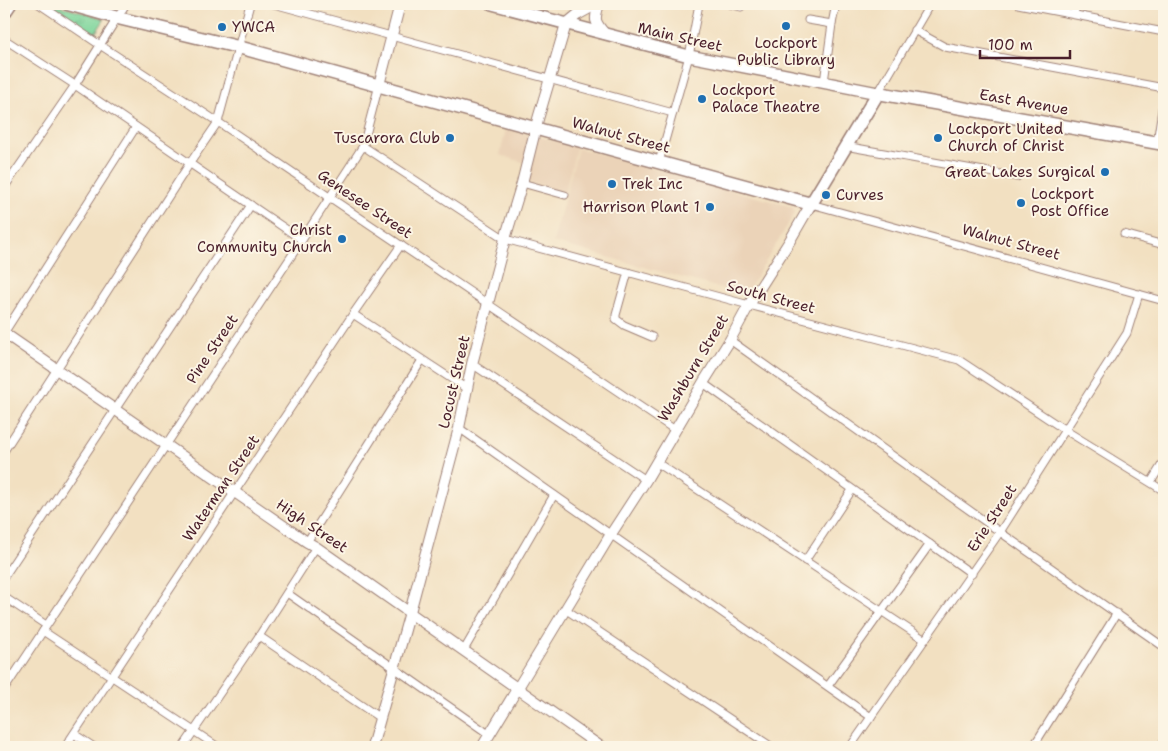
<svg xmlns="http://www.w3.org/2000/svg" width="1168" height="751" viewBox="0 0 1168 751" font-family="'Shantell Sans',sans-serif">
<defs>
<pattern id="grass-tufts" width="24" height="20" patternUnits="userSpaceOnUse" patternTransform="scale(1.25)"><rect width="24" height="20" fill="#7dd59b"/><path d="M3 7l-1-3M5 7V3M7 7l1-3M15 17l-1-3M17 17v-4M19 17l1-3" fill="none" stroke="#6eb686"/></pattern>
</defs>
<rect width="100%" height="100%" fill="#fcf5e5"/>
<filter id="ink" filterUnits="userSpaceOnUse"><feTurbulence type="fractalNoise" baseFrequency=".02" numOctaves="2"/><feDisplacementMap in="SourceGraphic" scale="10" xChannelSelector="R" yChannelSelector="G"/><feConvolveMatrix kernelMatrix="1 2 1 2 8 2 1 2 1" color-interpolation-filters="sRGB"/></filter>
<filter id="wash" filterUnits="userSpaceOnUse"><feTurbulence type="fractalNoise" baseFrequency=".0096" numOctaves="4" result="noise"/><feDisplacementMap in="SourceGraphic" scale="20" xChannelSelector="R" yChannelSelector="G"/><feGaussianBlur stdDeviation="1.12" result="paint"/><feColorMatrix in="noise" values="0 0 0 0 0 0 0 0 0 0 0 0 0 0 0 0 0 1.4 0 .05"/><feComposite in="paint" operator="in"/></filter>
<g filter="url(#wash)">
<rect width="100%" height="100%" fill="#f2e0c1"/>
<g fill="#ebd3b8">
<path d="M506,129L577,146L565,192L528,182L532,165L500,155Z"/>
<path d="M578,148L793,207L795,213L745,295L553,242Z"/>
</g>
<path fill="url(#grass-tufts)" stroke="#647a63" d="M52,4L102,18L104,20L95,34L51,5Z"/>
</g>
<g filter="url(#ink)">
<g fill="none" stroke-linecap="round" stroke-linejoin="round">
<g stroke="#9e8076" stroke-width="9">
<g id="street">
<path d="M39,4L100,45L218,122L675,430"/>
<path d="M274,4L673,113"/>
<path d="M729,4L741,7"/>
<path d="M1018,4L1164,32"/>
<path d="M1073,14L1078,4"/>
<path d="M808,20L832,24"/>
<path d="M914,30L945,47L1164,88"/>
<path d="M4,39L75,85L302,240"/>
<path d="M824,82L832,24L836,4"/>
<path d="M878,93L930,4"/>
<path d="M1157,142L1164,97"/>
<path d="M363,146L505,239L749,305L959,360L1065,430L1164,491"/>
<path d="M845,146L1017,177"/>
<path d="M659,162L689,56L699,4"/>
<path d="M522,183L565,195"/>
<path d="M4,188L75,85L126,4"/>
<path d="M811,204L1164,301"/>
<path d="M1124,234L1164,245"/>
<path d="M628,272L616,315V319L624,325L652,337"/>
<path d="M353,314L467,389"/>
<path d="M4,333L136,127"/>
<path d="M730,340L1000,532L1164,647"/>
<path d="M472,364L646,480"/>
<path d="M703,383L972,574"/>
<path d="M459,428L871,717"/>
<path d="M4,451L190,163L218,122L250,4"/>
<path d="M656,462L925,640"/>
<path d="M1151,482L1164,461"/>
<path d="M307,542L422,360"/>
<path d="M805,561L852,490"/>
<path d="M4,577L251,205"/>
<path d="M287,593L490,735"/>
<path d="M4,597L46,625"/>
<path d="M565,609L772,747"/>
<path d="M43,631L218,747"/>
<path d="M259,636L380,718"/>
<path d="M464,650L554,495"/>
<path d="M828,686L930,544"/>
<path d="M4,690L302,240L363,146L379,85"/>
<path d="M74,734L94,747"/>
<path d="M65,747L353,314L401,245"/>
<path d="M183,747L259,636L316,547"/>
<path d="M850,747L1000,532L1127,333L1139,294"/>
<path d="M1033,747L1117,613"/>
<path d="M1161,747L1164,742"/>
</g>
</g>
<g stroke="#9e8076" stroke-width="12">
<g id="secondary">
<path d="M599,4C594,20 594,21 605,34"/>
<path d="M379,85L400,4"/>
<path d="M4,333L307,542L316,547L601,747"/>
<path d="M372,747L410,612L459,428L472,364L505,239L522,183L538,119L566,24L577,15L597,4"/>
<path d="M482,747L611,534L646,480L703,383L730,340L749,305L789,242L811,204"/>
</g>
</g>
<g stroke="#9e8076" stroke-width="14">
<path id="primary" d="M492,4L689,56L878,93"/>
</g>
<g stroke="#9e8076" stroke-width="15">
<g id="highway">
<path d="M68,4L118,18L238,47L811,204L878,93L1164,144"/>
<path d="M4,13L10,4"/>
</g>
</g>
<use href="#street" stroke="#fff" stroke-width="7"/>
<use href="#secondary" stroke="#fff" stroke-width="10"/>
<use href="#primary" stroke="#fff" stroke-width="11"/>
<use href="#highway" stroke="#fff" stroke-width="12"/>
</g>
</g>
<g fill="#1f6fb2" stroke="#fcf5e5" stroke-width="2">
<circle cx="786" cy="26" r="5"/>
<circle cx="222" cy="27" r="5"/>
<circle cx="702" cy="99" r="5"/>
<circle cx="450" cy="138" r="5"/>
<circle cx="938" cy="138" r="5"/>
<circle cx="1105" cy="172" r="5"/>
<circle cx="612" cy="184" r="5"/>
<circle cx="826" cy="195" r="5"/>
<circle cx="1021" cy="203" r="5"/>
<circle cx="710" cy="207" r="5"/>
<circle cx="342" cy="239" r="5"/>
</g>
<g text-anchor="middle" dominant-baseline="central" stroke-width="4" stroke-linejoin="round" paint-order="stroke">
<g font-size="15" fill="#4a1f2b" stroke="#fcf5e5" text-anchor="start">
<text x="232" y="27">YWCA</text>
<text x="786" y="43" text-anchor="middle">Lockport<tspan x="786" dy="17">Public Library</tspan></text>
<text x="712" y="90">Lockport<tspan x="712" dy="17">Palace Theatre</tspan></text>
<text x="948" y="129">Lockport United<tspan x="948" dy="17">Church of Christ</tspan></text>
<text x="440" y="138" text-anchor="end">Tuscarora Club</text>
<text x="1095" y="172" text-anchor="end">Great Lakes Surgical</text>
<text x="622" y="184">Trek Inc</text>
<text x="1031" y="194">Lockport<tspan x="1031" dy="17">Post Office</tspan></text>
<text x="836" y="195">Curves</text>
<text x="700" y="207" text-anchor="end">Harrison Plant 1</text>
<text x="332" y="230" text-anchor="end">Christ<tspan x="332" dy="17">Community Church</tspan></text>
</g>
<g font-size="15" fill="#4a1f2b" stroke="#fcf5e5">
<text transform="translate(680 37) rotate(13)">Main Street</text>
<text transform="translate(1024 102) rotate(10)">East Avenue</text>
<text transform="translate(621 135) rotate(15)">Walnut Street</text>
<text transform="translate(365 204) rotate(34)">Genesee Street</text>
<text transform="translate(1011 242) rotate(15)">Walnut Street</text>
<text transform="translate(771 297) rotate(15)">South Street</text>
<text transform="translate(212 349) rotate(-56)">Pine Street</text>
<text transform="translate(693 368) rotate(-59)">Washburn Street</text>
<text transform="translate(454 382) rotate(-77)">Locust Street</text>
<text transform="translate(221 488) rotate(-56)">Waterman Street</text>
<text transform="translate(992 518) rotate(-57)">Erie Street</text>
<text transform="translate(312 526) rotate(34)">High Street</text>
</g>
</g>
<rect width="1168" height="751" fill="none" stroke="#fcf5e5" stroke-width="20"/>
<path d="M980 50v8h90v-8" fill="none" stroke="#4a1f2b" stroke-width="2.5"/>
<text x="988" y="50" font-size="15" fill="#4a1f2b" stroke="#fcf5e5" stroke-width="4" paint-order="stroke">100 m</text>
</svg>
